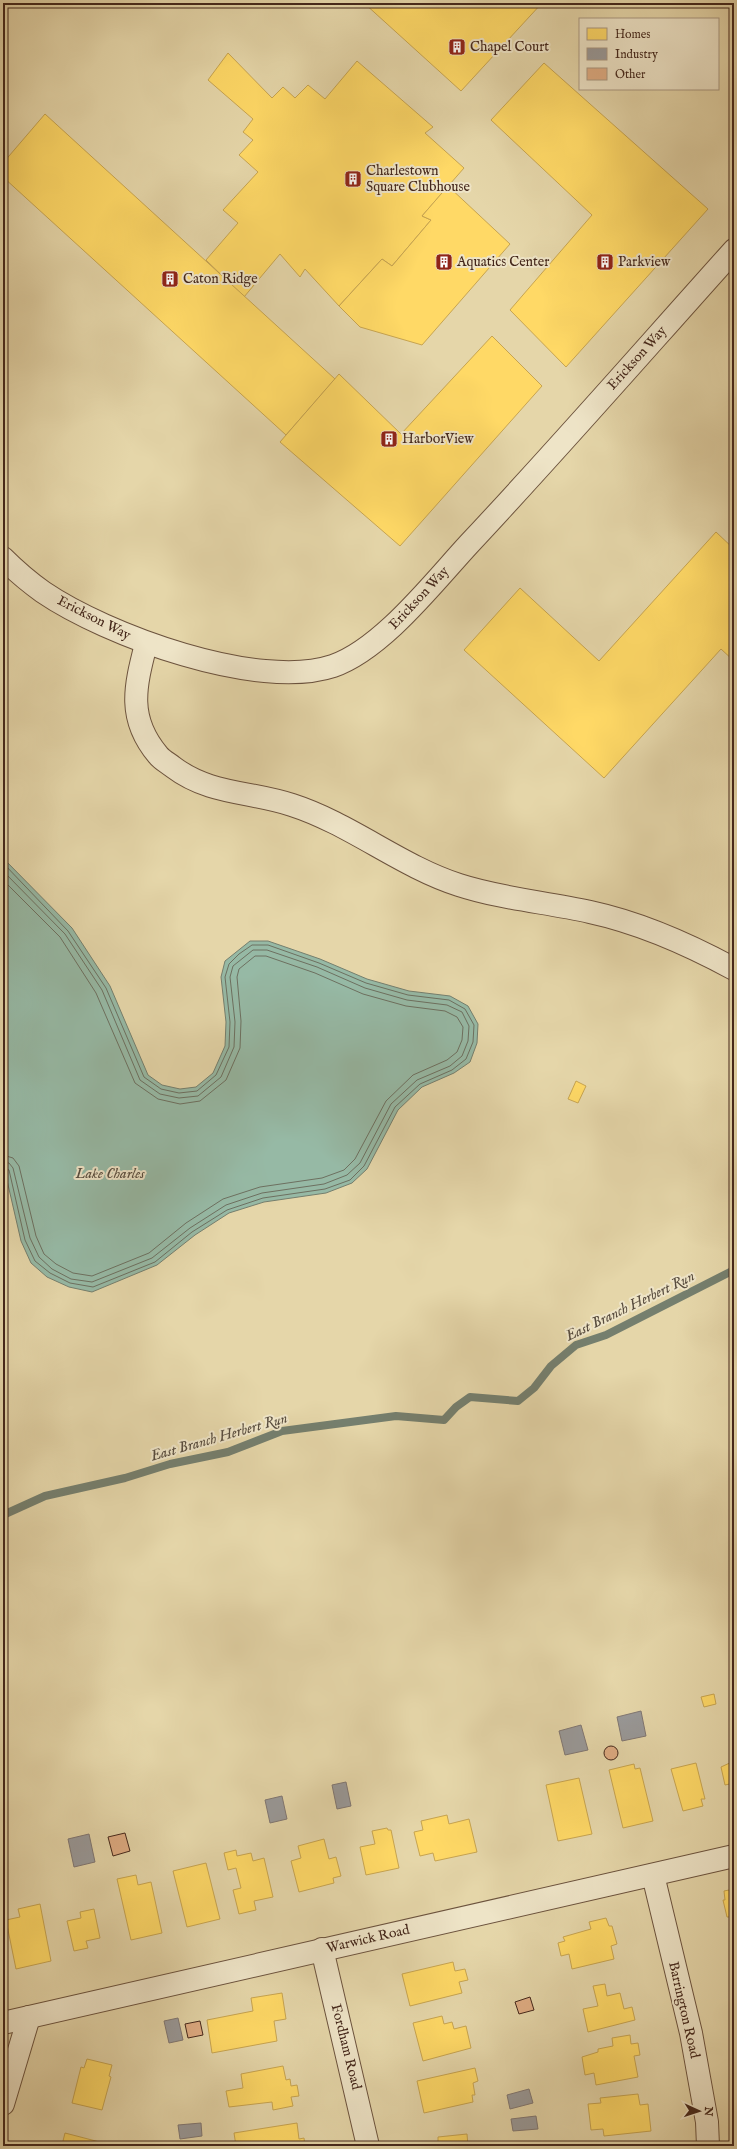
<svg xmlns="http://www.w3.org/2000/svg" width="737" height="2149" viewBox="0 0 737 2149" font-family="'IM FELL English',serif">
<rect width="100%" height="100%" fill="#e5d6a9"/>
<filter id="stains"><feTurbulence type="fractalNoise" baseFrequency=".005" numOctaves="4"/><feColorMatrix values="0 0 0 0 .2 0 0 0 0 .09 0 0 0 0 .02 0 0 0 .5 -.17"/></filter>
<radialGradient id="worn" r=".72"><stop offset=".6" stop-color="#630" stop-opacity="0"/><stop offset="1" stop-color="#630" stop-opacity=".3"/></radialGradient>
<path fill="#96b9a5" stroke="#757f6e" d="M3,858L72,928L110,986L148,1075L162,1085L180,1089L196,1087L213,1073L225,1046L226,1022L221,977L225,961L250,941H268L320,959L367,979L409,991L450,996L468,1006L478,1024L477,1043L470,1062L454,1073L422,1087L398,1110L367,1169L352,1183L326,1193L264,1202L229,1213L195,1235L157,1265L92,1292L69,1287L47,1277L31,1263L21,1241L3,1163Z"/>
<g fill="#ffd966" stroke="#c7a450">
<path d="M364,3H542L461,91Z"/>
<path d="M228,53L272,98L283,87L295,98L308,85L325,99L357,61L433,127L425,133L464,168L422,216L431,220L392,266L382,259L339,306L305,269L300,277L280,254L244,297L206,260L238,223L223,210L258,172L239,155L253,140L243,132L253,119L208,80Z"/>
<path d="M544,63L708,209L566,367L510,310L592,215L491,120Z"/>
<path d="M45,114L335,379L286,435L3,177V163Z"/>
<path d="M448,186L510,244L422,345L360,327L339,306L382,259L392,266L431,220L422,216Z"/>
<path d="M492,336L542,386L400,546L280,442L339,374L401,434Z"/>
<path d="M716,532L734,549V661L721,649L604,778L464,650L520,588L599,661Z"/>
<path d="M576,1081L586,1086L578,1103L568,1099Z"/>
<path d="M714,1694L716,1704L704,1707L701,1697Z"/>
<path d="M734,1761V1783L725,1785L721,1767Z"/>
<path d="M696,1763L705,1799H701L703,1806L683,1811L671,1769Z"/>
<path d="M634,1764L635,1769L640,1768L653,1821L623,1828L609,1770Z"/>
<path d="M579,1778L592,1834L558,1841L546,1785Z"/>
<path d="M447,1815L449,1824L469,1819L477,1852L435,1861L433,1853L420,1856L414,1832L423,1830L421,1821Z"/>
<path d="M387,1828L388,1830H391L399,1868L366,1875L360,1847L375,1844L372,1831Z"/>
<path d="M324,1839L329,1859L336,1857L341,1876L333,1878L334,1883L299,1892L291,1861L301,1858L298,1846Z"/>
<path d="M236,1850L237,1856L251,1853L253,1861L264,1858L273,1897L254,1901L256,1910L239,1914L233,1890L241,1888L236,1868L228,1870L224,1853Z"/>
<path d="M206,1863L220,1919L187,1927L173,1871Z"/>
<path d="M136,1875L138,1885L151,1882L162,1933L131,1940L117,1879Z"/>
<path d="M734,1889V1917H727L723,1900H725L724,1891Z"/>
<path d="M40,1904L51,1961L16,1969L6,1920L20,1917L18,1909Z"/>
<path d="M94,1909L100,1938L86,1941L88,1948L74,1951L67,1921L81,1918L80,1912Z"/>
<path d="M606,1918L609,1926H612L617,1944L611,1946L614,1959L572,1969L569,1954L561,1956L558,1943L565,1941L563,1937L591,1929L589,1922Z"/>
<path d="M453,1962L455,1971L465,1969L468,1980L459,1982L462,1993L410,2006L402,1974Z"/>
<path d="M605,1984L607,1996L620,1993L624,2009L632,2007L635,2020L588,2032L583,2009L598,2006L593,1986Z"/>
<path d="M282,1993L286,2019L274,2021L277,2041L212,2053L207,2020L253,2011L251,1998Z"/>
<path d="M442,2016L444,2024L452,2022L454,2029L466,2026L471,2048L423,2061L413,2023Z"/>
<path d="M630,2035L631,2044L638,2043L640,2055L634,2056L638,2077L596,2085L594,2073L585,2075L582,2057L598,2052V2049L613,2046L612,2038Z"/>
<path d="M87,2059L112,2065L109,2076L111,2077L102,2110L72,2103L81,2067L84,2068Z"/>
<path d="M283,2066L286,2080L290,2079L291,2086L297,2085L299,2096L291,2097L293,2106L273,2110L272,2102L229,2107L226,2091L243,2088L241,2074Z"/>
<path d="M475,2068L478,2081L473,2083L475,2095H472L473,2102L424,2113L417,2081Z"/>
<path d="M638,2094L640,2105L648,2104L651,2131L604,2136L603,2129L591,2130L588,2104L601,2103L600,2098Z"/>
<path d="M297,2123L299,2139L304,2138L305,2146H236L234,2133Z"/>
<path d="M65,2133L115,2146H56L57,2144L62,2145Z"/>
<path d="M467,2134L468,2146H438V2137Z"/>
</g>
<g fill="#999" stroke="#807773">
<path d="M641,1711L646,1736L622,1741L617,1717Z"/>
<path d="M581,1725L588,1750L565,1755L559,1731Z"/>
<path d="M346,1782L351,1806L337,1809L332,1785Z"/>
<path d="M282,1796L287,1819L270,1823L265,1800Z"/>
<path d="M89,1834L95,1862L74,1867L68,1839Z"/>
<path d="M178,2018L183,2040L169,2043L164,2021Z"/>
<path d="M529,2089L533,2103L510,2109L507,2095Z"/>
<path d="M536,2116L538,2129L513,2131L511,2119Z"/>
<path d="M201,2123L202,2136L180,2139L178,2125Z"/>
</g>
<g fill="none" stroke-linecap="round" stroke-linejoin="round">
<g stroke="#6d7060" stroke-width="1">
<path d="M3,863L68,931L106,988L144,1077L161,1089L179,1093L197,1091L216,1075L229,1047L230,1022L225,977L229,964L239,954L252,945H268L319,963L366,983L408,995L449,1000L465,1009L474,1025L473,1042L466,1059L452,1070L420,1084L395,1107L364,1166L350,1180L325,1189L263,1198L227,1210L192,1232L155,1262L93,1287L70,1283L50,1273L35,1261L25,1240L9,1170L3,1167"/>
<path d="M3,871L65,934L102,990L140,1080L160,1094L179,1098L198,1096L221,1077L234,1047L235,1022L230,977L233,966L253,950H267L317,967L365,988L407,1000L447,1005L462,1012L469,1026L468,1041L462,1056L450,1066L417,1080L391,1104L360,1163L347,1175L324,1184L262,1193L226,1205L190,1228L152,1258L92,1282L71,1279L52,1269L39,1257L30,1238L13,1168L9,1163L3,1162"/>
<path d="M3,880L60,937L96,993L135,1083L158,1099L180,1104L200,1101L226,1080L240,1048L241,1021L237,977L239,969L255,956H266L315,973L363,994L406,1006L445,1011L457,1017L463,1027L462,1040L457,1052L447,1060L413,1075L386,1101L355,1159L344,1170L322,1178L260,1187L223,1199L186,1223L149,1253L92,1276L73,1273L56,1264L44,1254L36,1236L19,1166L13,1158L3,1155"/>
</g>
<path stroke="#757f6e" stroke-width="8" d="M3,1515L45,1496L125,1478L170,1464L228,1452L282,1431L396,1416L444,1420L456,1407L470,1397L518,1401L534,1388L551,1366L576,1345L606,1335L734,1270"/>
</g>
<g fill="#e0ad84" stroke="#44271b">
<circle cx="611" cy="1753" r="7"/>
<path d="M125,1833L130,1851L113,1856L108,1837Z"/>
<path d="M530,1997L534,2010L519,2014L515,2002Z"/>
<path d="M200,2021L203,2035L188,2038L185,2024Z"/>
</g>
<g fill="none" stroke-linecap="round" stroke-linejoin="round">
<g stroke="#6c533e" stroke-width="24">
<g id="street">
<path d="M3,558C15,570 29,582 43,592C106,635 258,691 333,666C382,649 433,583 469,544C559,448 646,348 734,250"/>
<path d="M146,644C135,687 127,718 158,755C162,760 168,763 173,767C210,795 250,791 292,805C351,824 400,866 459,885C502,899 546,902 590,912C641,923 688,944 734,969"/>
<path d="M653,1875L691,2033L707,2122L708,2146"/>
<path d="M322,1949L368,2146"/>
<path d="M3,2023L734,1856"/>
<path d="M3,2104L29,2017"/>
</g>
</g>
<use href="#street" stroke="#eee4c7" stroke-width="22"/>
</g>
<defs>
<g id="building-square" transform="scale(0.9)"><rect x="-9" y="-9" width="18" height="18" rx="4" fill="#8f2418" stroke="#eee4c7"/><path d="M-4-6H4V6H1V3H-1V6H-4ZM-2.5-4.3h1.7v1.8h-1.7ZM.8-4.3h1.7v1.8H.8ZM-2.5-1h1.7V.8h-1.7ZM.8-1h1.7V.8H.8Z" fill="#fff"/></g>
</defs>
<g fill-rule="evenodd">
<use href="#building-square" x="457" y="47"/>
<use href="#building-square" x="353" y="179"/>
<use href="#building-square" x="444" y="262"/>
<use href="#building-square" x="605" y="262"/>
<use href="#building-square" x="170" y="279"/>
<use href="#building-square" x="389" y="439"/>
</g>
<g text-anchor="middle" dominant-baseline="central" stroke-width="4" stroke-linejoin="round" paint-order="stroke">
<g font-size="14" fill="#44271b" stroke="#eee4c7" text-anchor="start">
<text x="470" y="47">Chapel Court</text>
<text x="366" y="171">Charlestown<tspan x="366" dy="16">Square Clubhouse</tspan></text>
<text x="457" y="262">Aquatics Center</text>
<text x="618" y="262">Parkview</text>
<text x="183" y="279">Caton Ridge</text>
<text x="402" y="439">HarborView</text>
</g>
<g font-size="14" fill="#44271b" stroke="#eee4c7">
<text transform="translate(637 358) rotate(-48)">Erickson Way</text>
<text transform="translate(419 598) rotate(-47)">Erickson Way</text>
<text transform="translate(94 618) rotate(27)">Erickson Way</text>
<text transform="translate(368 1939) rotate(-13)">Warwick Road</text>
<text transform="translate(684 2010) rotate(77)">Barrington Road</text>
<text transform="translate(346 2047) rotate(76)">Fordham Road</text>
</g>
<g font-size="15" font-style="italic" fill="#584c3e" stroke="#eee4c7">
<text x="110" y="1173">Lake Charles</text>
<text transform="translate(630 1306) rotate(-26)">East Branch Herbert Run</text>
<text transform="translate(219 1437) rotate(-16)">East Branch Herbert Run</text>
</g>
</g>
<rect width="737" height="2149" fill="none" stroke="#e5d6a9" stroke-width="16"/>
<rect x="4" y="4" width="729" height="2141" fill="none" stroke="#44271b" stroke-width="2"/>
<rect x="8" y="8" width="721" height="2133" fill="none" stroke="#44271b"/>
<rect x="579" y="18" width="140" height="72" fill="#eee4c7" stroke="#aa9882"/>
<rect x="587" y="28" width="20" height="12" fill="#ffd966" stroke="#aa9882"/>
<text x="615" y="38" font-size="12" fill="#44271b">Homes</text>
<rect x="587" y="48" width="20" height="12" fill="#999999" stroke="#aa9882"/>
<text x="615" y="58" font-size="12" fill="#44271b">Industry</text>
<rect x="587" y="68" width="20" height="12" fill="#e0ad84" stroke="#aa9882"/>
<text x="615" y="78" font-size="12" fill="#44271b">Other</text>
<g transform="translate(699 2111) rotate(93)" stroke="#eee4c7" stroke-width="3" paint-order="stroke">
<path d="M0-3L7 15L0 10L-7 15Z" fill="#44271b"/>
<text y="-6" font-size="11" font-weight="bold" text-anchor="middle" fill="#44271b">N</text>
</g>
<rect width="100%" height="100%" filter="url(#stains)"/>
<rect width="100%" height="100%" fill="url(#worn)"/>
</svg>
